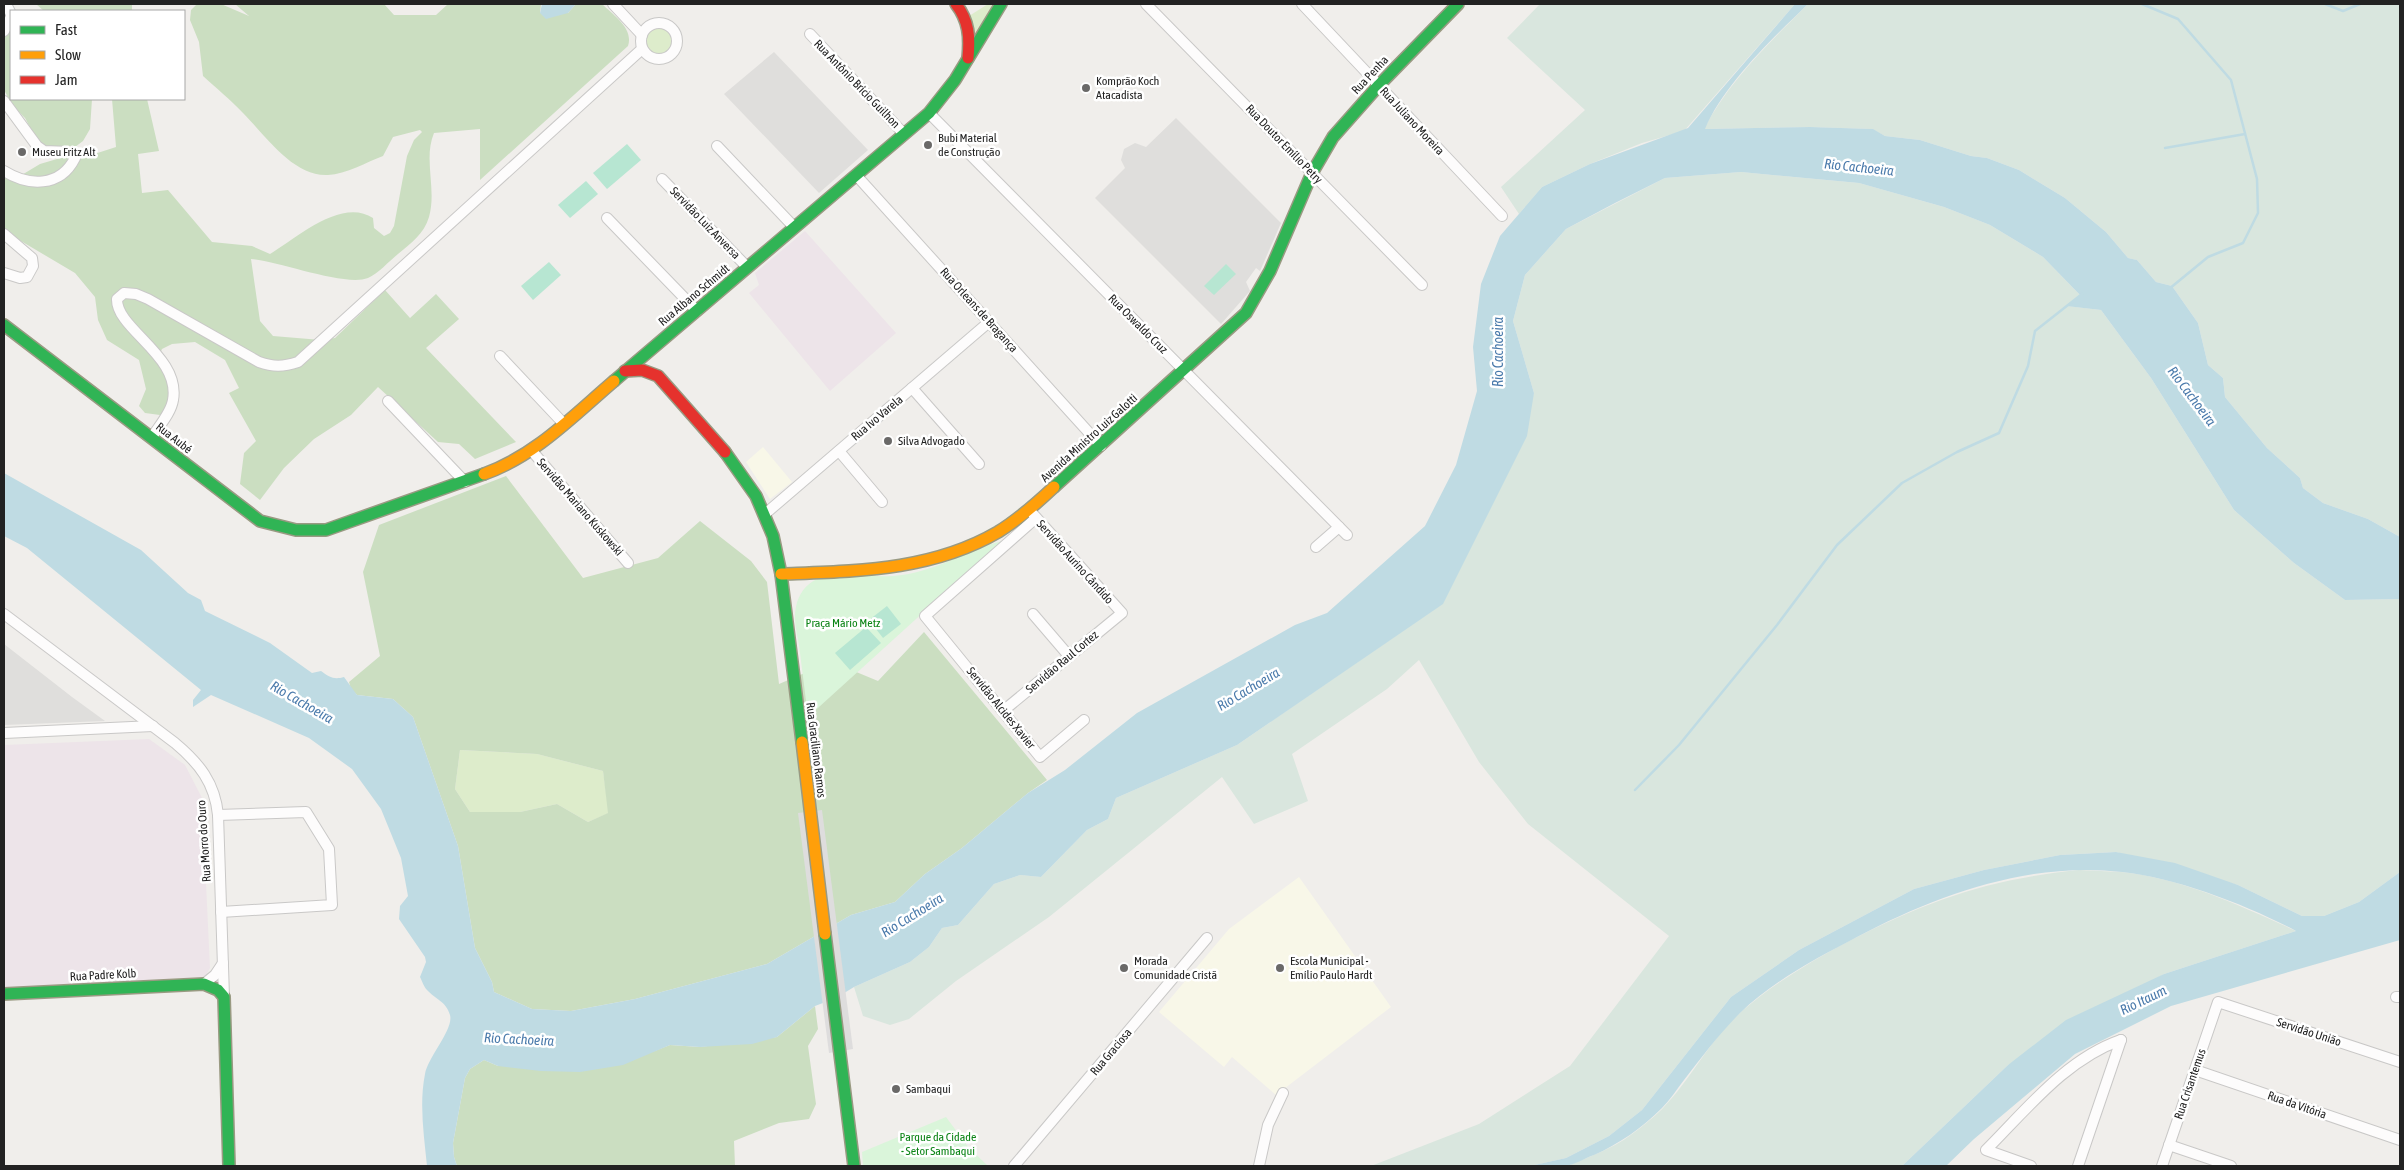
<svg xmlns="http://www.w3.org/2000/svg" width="2404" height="1170" viewBox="0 0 2404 1170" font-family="'Asap Condensed',sans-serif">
<rect width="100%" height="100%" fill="#f0eeeb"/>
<g fill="#dfdedc">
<path d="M774,52L868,150L819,193L724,94Z"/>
<path d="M1176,118L1281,223L1260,271L1256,268L1246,282L1250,291L1221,324L1095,198L1125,168L1121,160L1124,149L1135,143L1146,147Z"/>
<path d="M4,644L72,697L105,721L4,725Z"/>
</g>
<g fill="#ede4e9">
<path d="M805,231L896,333L830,391L749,293L759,285L755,273Z"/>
<path d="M149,739L185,765L202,798L210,968L205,977L4,988V745Z"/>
</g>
<g fill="#f8f7e8">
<path d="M763,447L792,482L770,499L746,462Z"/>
<path d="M1299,877L1391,1007L1276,1095L1232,1057L1224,1067L1159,1012L1229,929Z"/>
</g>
<g fill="#ddeccb">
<path d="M988,4H996L975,39L969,16Z"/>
<circle cx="659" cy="41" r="16"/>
<path d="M460,750L537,754L603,771L609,813L588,822L557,804L520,812H470L455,789Z"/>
</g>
<g fill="#cbdec1" fill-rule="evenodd">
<path d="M4,4L13,11H19H11V99H92L90,129L83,141L75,147L64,149L51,148L38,142L25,118L13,106L4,90V40L6,34L4,33Z"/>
<path d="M36,4H132V11H44Z"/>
<path d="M197,4H221L249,16L235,4H384L394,15H436L448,4H541L540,13H568L576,4H602C613,15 634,28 628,46L480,180V129L434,133C423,159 437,189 429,217C424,234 411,243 398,254C389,261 378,274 368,278C345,287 278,261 251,259L260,321L273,336L321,340L335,338L385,290L410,318L436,294L459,319L426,348L516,442L475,459L459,444L438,442L378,387L351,415L314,439L284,468L260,500L240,484L244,453L256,441L229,393L239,388L225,360L195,342L172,344L162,349L157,360L174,387L167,408L160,415L145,413L139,406L146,389L139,360L107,340L98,320L95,297L75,273L4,231V178L15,179L40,164L74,154L79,159L116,147L112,99H147L159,151L138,154L142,193L168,190L212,242L252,246L270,254C296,238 342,197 373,218L374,228L384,236L390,233L394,226L407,156L414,140L422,132L420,130L393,137L383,156C367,162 346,174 328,175C293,177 265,135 243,113C231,100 216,88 203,76L199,42L190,20L191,10Z"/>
<path d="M506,476L583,578L658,558L700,521L751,561L767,582L779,684L814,669L837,664L878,681L924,632L1047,780L1028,793L962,848L925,874L895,902L851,915L767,964L635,999L571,1011L532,1009L494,992L492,982L475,948L458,846L413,717L393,699L357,695L351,689L349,682L380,656L363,572L379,525ZM460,750L537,754L603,771L608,813L588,822L557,804L520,812H470L455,789Z"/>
<path d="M815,1006L818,1029L808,1046L816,1104L809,1119L779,1123L734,1141L735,1166H457L454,1157L453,1143L465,1078L470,1069L484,1060L498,1066L652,1052L670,1045L700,1047L777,1037Z"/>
</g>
<g fill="#d9e6de">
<path d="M1540,4H1795L1684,131L1642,143L1590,164L1542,187L1519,214L1501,187L1585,110L1507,38Z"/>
<path d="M1808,4H2400V537L2368,519L2323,503L2303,488L2300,478L2267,448L2225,397L2223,378L2208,365L2198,323L2172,286L2156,282L2137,260L2128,258L2106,232L2065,198L2019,170L1987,158L1971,156L1920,140L1885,136L1872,129L1810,127L1704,129C1729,81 1770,42 1808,4Z"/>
<path d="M1741,172L1859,183L1944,207L1990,225L2043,257L2080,295L2067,306L2101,310L2151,378L2234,510L2294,563L2345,600L2400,599V872L2359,902L2324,916H2302L2238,885L2116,852L2060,855L1984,870L1914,889L1799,950L1731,997L1642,1110L1609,1136L1566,1158L1530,1166H1371L1479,1124L1570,1066L1669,936L1528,824L1479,762L1419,660L1387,689L1292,754L1308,801L1254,824L1222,777L1049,917L956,981L909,1019L890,1025L863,1016L854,987L910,962L929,947L942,928L958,925L994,884L1020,875L1041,877L1087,830L1108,819L1116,798L1237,745L1442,604L1534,393L1513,321L1525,275L1566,229L1665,178Z"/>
<path d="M2079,870C2093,871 2107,871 2121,872C2182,878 2241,906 2296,931L2164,974L2008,1065L1902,1166H1567C1583,1159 1600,1153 1615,1145C1629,1138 1652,1119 1663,1108C1692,1078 1710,1039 1742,1011C1774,983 1812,961 1849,941C1929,900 1989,879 2079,870Z"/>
</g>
<g fill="#daf5da">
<path d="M1002,541L808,717C805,693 802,669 799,645C797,633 793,619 796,607C798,595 806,583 818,579C840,571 877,579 902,575C938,570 968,550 1002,541Z"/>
<path d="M946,1117L969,1148L988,1166H863L862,1152Z"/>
</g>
<g fill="#b7e6d2">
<path d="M627,144L641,160L607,189L593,173Z"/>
<path d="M586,181L598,194L570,218L558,205Z"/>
<path d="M549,262L561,275L533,300L521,286Z"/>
<path d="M1226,264L1236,274L1214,295L1204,286Z"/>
<path d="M887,606L901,624L883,638L869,620Z"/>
<path d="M866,627L881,643L850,670L835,653Z"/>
</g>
<g fill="#bfdbe3">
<path d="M542,4H576L568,13L546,19L540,13Z"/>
<path d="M1795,4H1808C1773,38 1724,84 1705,129L1810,127L1873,129L1885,136L1920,140L1971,156L1987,158L2019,170L2065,198L2106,232L2128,258L2137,260L2156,282L2172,286L2198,323L2208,365L2223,378L2225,397L2267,448L2300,478L2303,488L2323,503L2368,519L2400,537V599L2345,600L2294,563L2234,510L2151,378L2101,310L2066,306L2080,295L2043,257L1990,225L1944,207L1859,183L1741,172L1665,178L1615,203L1566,229L1525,275L1513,321L1534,393L1527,436L1443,604L1237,745L1116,798L1108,819L1087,830L1041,877L1020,875L994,884L958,925L942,928L929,947L910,962L854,987L836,998L815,1006L777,1037L752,1044L700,1047L670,1045L623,1065L580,1072L541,1071L498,1066L484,1060L470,1069L465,1078L453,1143L454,1157L457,1166H427C424,1136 419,1104 425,1074C428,1057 454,1029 450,1015C446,1001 435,999 427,990C424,987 422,981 420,977L426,962L425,957L399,919L400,906L408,896L401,858L381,809L352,769L309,738L211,695L193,707V700L201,690L27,548L4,536V473L141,550L188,593L201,600L205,611L270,643L312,673L321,671C329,677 334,680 344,677L357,695L393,699L413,717L458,846L475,948L492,982L494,992L532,1009L571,1011L635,999L767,964L851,915L895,902L925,874L962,848L1028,793L1065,770L1137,713L1295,625L1327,613L1425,526L1456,465L1477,391L1473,347L1481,284L1500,236L1542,187L1590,164L1688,128Z"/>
<path d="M2116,852L2175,863L2238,885L2302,916H2324L2359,902L2400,872V940L2171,1006L2075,1054L1974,1139L1946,1166H1902L2008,1065L2066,1020L2164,974L2296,931C2247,905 2177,878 2122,872C2030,861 1937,895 1857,937C1817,958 1773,981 1740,1013C1719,1034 1702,1057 1684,1080C1677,1089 1670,1100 1662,1108C1642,1128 1619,1144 1594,1155C1585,1158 1575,1165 1565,1166C1554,1168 1542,1166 1530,1166L1566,1158L1609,1136L1642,1110L1731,997L1799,950L1914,889L1984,870L2060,855Z"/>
</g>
<path fill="#dedddd" d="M822,810L853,1049L829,1053L798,813Z"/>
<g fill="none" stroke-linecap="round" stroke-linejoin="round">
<g stroke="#bfdbe3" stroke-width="2.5">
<path d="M2142,4L2178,19L2231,80L2257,179L2258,213L2243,243L2208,257L2169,289"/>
<path d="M2325,4L2343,11L2360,4"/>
<path d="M2165,148L2245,134"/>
<path d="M1635,790L1679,745L1777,625L1837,545L1902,483L1957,452L1999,433L2028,366L2035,331L2082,294"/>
</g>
<g stroke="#c9c8c7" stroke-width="12">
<g id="street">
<path d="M613,4L642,35"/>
<path d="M1146,4L1422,285"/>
<path d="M1302,4L1502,216"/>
<path d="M4,8H8L11,14"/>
<circle cx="659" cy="41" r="18"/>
<path d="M4,31L11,17"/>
<path d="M810,34L904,134"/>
<path d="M4,101L37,146L44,151L71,152L75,158C60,188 28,186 4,171"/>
<path d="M929,113L1347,535"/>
<path d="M717,146L794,227"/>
<path d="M856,175L1101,446"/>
<path d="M662,179L747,267"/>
<path d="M607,218L697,311"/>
<path d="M4,234L32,258L33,266L27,277L20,278L4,273"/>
<path d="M500,356L564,424"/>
<path d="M912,388L979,464"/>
<path d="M388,401L465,482"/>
<path d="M152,437C159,426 171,413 173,400C181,356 116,329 117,299L124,293L136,294L148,299L259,362C273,367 283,367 298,362L642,49"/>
<path d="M532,451L628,563"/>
<path d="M839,451L882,502"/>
<path d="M765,514L989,322"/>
<path d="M1036,518L925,616L1040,757L1084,720"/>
<path d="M1316,547L1339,527"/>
<path d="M4,614L175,743C199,763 215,783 218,815L224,997"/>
<path d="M1033,614L1069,656"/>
<path d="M1003,711L1122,613L1033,514"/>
<path d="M4,733L153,726"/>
<path d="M218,815L306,812L329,849L332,905L221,912"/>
<path d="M204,984L215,975L223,963"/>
<path d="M2396,997H2400"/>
<path d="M2195,1070L2400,1140"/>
<path d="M2169,1145L2231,1166"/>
<path d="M1014,1166L1207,938"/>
<path d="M1259,1166L1268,1125L1283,1093"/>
<path d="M2031,1166L1986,1150C2027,1109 2066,1059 2121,1040"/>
<path d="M2078,1166L2121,1040"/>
<path d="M2162,1166L2218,1002L2400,1062"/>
</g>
</g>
<g stroke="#999a82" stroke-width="14">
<g id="fast">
<path d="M4,325L260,521L296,530H326L484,474"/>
<path d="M614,381L929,113L955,80L1001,4"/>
<path d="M725,452L756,496L773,536L781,574L802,742"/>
<path d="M1054,487L1246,313L1270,271L1312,173L1333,137L1379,85L1458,4"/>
<path d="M825,934L854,1166"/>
<path d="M4,994L204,984L218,990L224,997L229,1166"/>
</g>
</g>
<g stroke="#999a82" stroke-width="14">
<g id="slow">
<path d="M484,474C535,456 573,416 614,381"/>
<path d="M781,574C856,571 931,571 998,532C1019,519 1037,503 1054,487"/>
<path d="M802,742L825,934"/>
</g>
</g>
<g stroke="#999a82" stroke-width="14">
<g id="jam">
<path d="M956,4C969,21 970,37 968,58"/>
<path d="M625,371L642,370L658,376L725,452"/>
</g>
</g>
<use href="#street" stroke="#fdfcfc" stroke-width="10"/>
<use href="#fast" stroke="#30b455" stroke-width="11"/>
<use href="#slow" stroke="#ff9f0a" stroke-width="11"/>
<use href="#jam" stroke="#e5322d" stroke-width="11"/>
</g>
<g fill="#6a6968" stroke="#fff" stroke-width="2">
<circle cx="1086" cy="88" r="5"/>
<circle cx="928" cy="145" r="5"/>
<circle cx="22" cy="152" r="5"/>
<circle cx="888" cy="441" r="5"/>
<circle cx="1124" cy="968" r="5"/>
<circle cx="1280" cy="968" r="5"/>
<circle cx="896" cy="1089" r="5"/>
</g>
<g text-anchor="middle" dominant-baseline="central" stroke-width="5" stroke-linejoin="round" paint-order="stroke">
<g font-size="12" fill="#222" stroke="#fff">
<text transform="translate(1370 75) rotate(-47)">Rua Penha</text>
<text transform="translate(857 84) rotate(46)">Rua Antônio Brício Guilhon</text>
<text transform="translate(1412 121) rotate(47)">Rua Juliano Moreira</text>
<text transform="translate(1284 144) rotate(46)">Rua Doutor Emílio Petry</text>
<text transform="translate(705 223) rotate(46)">Servidão Luiz Anversa</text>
<text transform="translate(694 295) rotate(-40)">Rua Albano Schmidt</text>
<text transform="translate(979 310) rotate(48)">Rua Orleans de Bragança</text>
<text transform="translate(1138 324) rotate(45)">Rua Oswaldo Cruz</text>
<text transform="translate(877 418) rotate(-40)">Rua Ivo Varela</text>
<text transform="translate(174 438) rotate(38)">Rua Aubé</text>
<text transform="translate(1089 438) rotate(-42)">Avenida Ministro Luiz Galotti</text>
<text transform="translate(580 507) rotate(49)">Servidão Mariano Kuskowski</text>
<text transform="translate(1075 562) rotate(48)">Servidão Aurino Cândido</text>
<text transform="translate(1062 662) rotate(-40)">Servidão Raul Cortez</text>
<text transform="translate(1001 708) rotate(51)">Servidão Alcides Xavier</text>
<text transform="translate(816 750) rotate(83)">Rua Graciliano Ramos</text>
<text transform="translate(204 841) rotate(-94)">Rua Morro do Ouro</text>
<text transform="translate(103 975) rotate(-3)">Rua Padre Kolb</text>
<text transform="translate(2309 1032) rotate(18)">Servidão União</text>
<text transform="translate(1111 1052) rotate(-50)">Rua Graciosa</text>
<text transform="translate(2190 1084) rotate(-71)">Rua Crisantemus</text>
<text transform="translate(2297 1105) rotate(19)">Rua da Vitória</text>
</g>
<g font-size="12" fill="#222" stroke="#fff" text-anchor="start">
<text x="1096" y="81">Komprão Koch<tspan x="1096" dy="14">Atacadista</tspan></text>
<text x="938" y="138">Bubi Material<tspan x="938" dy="14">de Construção</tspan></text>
<text x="32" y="152">Museu Fritz Alt</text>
<text x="898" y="441">Silva Advogado</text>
<text x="1134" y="961">Morada<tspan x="1134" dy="14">Comunidade Cristã</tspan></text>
<text x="1290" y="961">Escola Municipal -<tspan x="1290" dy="14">Emílio Paulo Hardt</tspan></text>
<text x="906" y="1089">Sambaqui</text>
</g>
<g font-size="12" fill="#0c8416" stroke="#fff">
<text x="843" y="623">Praça Mário Metz</text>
<text x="938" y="1137">Parque da Cidade<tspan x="938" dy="14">- Setor Sambaqui</tspan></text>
</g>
<g font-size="14" font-style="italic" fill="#4a7aab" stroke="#fff">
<text transform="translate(1859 167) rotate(6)">Rio Cachoeira</text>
<text transform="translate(1498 352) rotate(-90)">Rio Cachoeira</text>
<text transform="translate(2192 396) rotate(53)">Rio Cachoeira</text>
<text transform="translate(1248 689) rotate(-31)">Rio Cachoeira</text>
<text transform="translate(302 702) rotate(30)">Rio Cachoeira</text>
<text transform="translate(912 915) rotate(-32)">Rio Cachoeira</text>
<text transform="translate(2143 1000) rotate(-26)">Rio Itaum</text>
<text transform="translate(519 1039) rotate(3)">Rio Cachoeira</text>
</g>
</g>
<rect width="2404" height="1170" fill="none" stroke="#222222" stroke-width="10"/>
<rect x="10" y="10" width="175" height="90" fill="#ffffff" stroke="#a7a7a7"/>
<rect x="20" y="26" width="25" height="8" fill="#30b455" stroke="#a7a7a7"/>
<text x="55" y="35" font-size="15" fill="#222222">Fast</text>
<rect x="20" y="51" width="25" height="8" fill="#ff9f0a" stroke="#a7a7a7"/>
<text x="55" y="60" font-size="15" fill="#222222">Slow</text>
<rect x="20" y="76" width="25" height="8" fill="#e5322d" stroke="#a7a7a7"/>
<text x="55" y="85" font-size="15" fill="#222222">Jam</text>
</svg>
